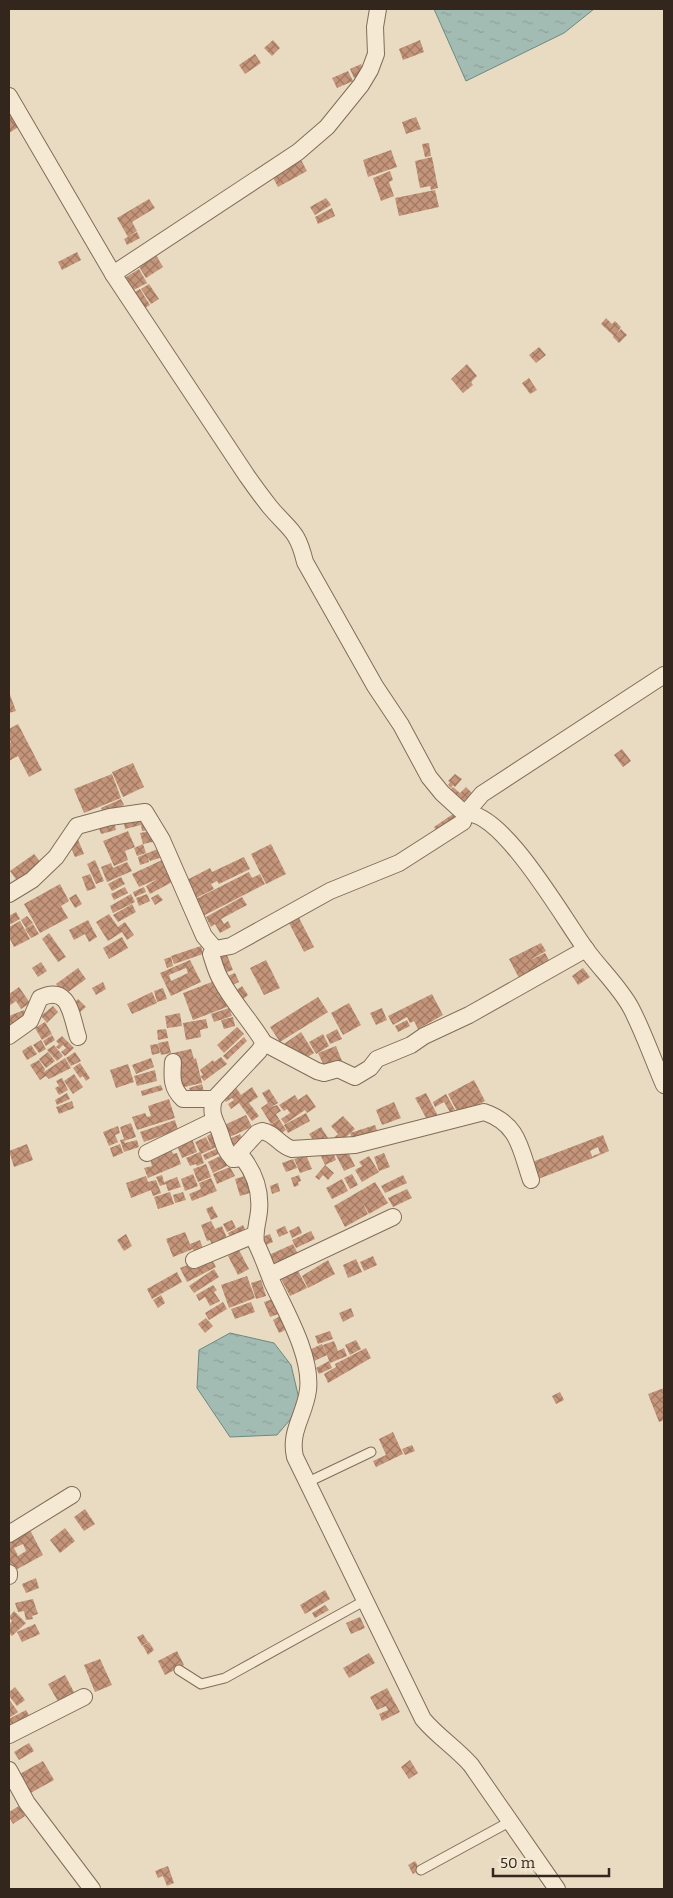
<svg xmlns="http://www.w3.org/2000/svg" width="673" height="1898" viewBox="0 0 673 1898" font-family="Bitter,serif">
<defs>
<pattern id="water-ripples" width="26" height="14" patternUnits="userSpaceOnUse" patternTransform="scale(1.25)"><rect width="26" height="14" fill="#a3bcb3"/><path d="M2 4q2-2 4 0t4 0M15 11q2-2 4 0t4 0" fill="none" stroke="#8da19a"/></pattern>
<pattern id="building-cross-hatch" width="8" height="8" patternUnits="userSpaceOnUse" patternTransform="scale(1.25)"><rect width="8" height="8" fill="#c4957a"/><path d="M0 0l8 8M0 8l8-8" fill="none" stroke="#a07963"/></pattern>
</defs>
<rect width="100%" height="100%" fill="#e9dbc1"/>
<g fill="url(#water-ripples)" stroke="#6c8980">
<path d="M434,9H594L564,33L466,81Z"/>
<path d="M230,1333L274,1343L291,1365L301,1407L277,1435L230,1437L197,1388L199,1350Z"/>
</g>
<g fill="url(#building-cross-hatch)" fill-rule="evenodd">
<path d="M273,40L280,48L272,56L264,48Z"/>
<path d="M420,40L424,52L403,60L399,49Z"/>
<path d="M255,54L261,63L245,74L239,65Z"/>
<path d="M361,64L365,73L354,78L350,69Z"/>
<path d="M348,71L353,81L337,88L332,78Z"/>
<path d="M13,112L20,126L9,133V115Z"/>
<path d="M416,117L421,129L406,134L402,122Z"/>
<path d="M429,143L431,156L425,157L422,144Z"/>
<path d="M391,150L397,167L368,177L363,160Z"/>
<path d="M299,156L307,171L278,187L270,172Z"/>
<path d="M432,157L438,188L431,190L430,186L420,188L415,161Z"/>
<path d="M390,171L393,180L389,182L394,196L381,201L373,178Z"/>
<path d="M435,190L439,207L399,216L395,198Z"/>
<path d="M326,198L331,205L315,215L310,207Z"/>
<path d="M149,199L155,208L132,222L137,231L129,236L137,232L140,238L127,245L124,239L128,237L117,218Z"/>
<path d="M332,208L335,216L318,224L315,217Z"/>
<path d="M77,252L81,260L62,270L58,262Z"/>
<path d="M156,255L163,267L146,278L138,265Z"/>
<path d="M139,269L147,283L130,292L123,279Z"/>
<path d="M149,284L159,299L151,304L141,289Z"/>
<path d="M140,289L150,305L141,310L131,294Z"/>
<path d="M606,318L612,324L615,321L621,327L616,335L621,329L627,335L619,343L613,337L614,336L601,324Z"/>
<path d="M539,347L546,355L536,363L529,355Z"/>
<path d="M467,364L477,376L471,382L473,385L463,393L451,379Z"/>
<path d="M529,378L537,390L530,394L522,383Z"/>
<path d="M9,692L16,711L9,713Z"/>
<path d="M18,724L42,770L29,777L18,756L9,761V743L11,742L9,738V729Z"/>
<path d="M622,749L631,761L623,767L614,755Z"/>
<path d="M133,763L144,787L123,797L112,772Z"/>
<path d="M112,774L121,798L84,813L74,789Z"/>
<path d="M455,774L462,779L455,787L453,785L451,788L448,785L450,782L448,781Z"/>
<path d="M453,787L460,793L466,787L473,794L461,807L447,794Z"/>
<path d="M121,799L124,805L104,814L101,808Z"/>
<path d="M138,814L151,830L142,831L141,825L125,829L123,817Z"/>
<path d="M453,814L459,821L439,835L434,827Z"/>
<path d="M114,821L116,830L101,834L98,825Z"/>
<path d="M155,830L157,841L143,844L140,833Z"/>
<path d="M128,831L135,847L125,851L128,860L114,866L103,841Z"/>
<path d="M77,837L84,854L75,857L68,841Z"/>
<path d="M143,844L146,853L137,856L134,848Z"/>
<path d="M271,844L286,874L266,884L251,854Z"/>
<path d="M160,848L163,857L150,861L148,857L149,862L140,865L138,857Z"/>
<path d="M34,854L42,864L18,882L10,871Z"/>
<path d="M244,857L250,869L219,884L217,881L211,884L214,889L192,900L183,882L210,868L212,872Z"/>
<path d="M95,860L104,881L96,884L87,864Z"/>
<path d="M162,860L174,881L150,894L146,886L157,879L139,887L132,874Z"/>
<path d="M127,862L132,871L107,882L101,867L111,863L113,868Z"/>
<path d="M249,872L252,878L260,874L265,884L199,918L190,902Z"/>
<path d="M90,874L96,888L87,891L82,877Z"/>
<path d="M121,877L125,884L112,891L108,884Z"/>
<path d="M60,884L69,901L61,906L68,918L40,933L24,904Z"/>
<path d="M125,887L128,893L114,900L111,894Z"/>
<path d="M144,887L146,892L135,897L133,892Z"/>
<path d="M76,894L82,904L75,908L69,898Z"/>
<path d="M131,894L135,902L113,913L110,906Z"/>
<path d="M147,894L150,901L139,906L136,898Z"/>
<path d="M158,894L163,900L155,905L151,898Z"/>
<path d="M242,897L247,905L221,919L224,924L228,921L231,927L220,933L215,924L211,927L206,917Z"/>
<path d="M132,904L136,912L118,922L113,915Z"/>
<path d="M16,912L20,919L9,925V916Z"/>
<path d="M109,914L118,927L125,922L134,935L127,940L122,932L108,941L96,922Z"/>
<path d="M27,916L33,923L26,928L21,920Z"/>
<path d="M298,916L314,947L304,952L288,921Z"/>
<path d="M88,920L97,937L89,942L85,934L74,940L69,930Z"/>
<path d="M20,921L30,939L14,947L9,937L10,934L9,927Z"/>
<path d="M33,924L39,934L31,938L25,929Z"/>
<path d="M49,933L66,957L58,962L42,939Z"/>
<path d="M122,937L128,948L109,959L103,948Z"/>
<path d="M541,943L546,951L528,961L545,953L551,964L520,980L509,959Z"/>
<path d="M201,946L203,954L174,964L171,956Z"/>
<path d="M227,955L233,970L224,973L218,958Z"/>
<path d="M171,957L173,966L167,968L164,959Z"/>
<path d="M190,960L201,982L171,996L160,973ZM186,968L188,973L171,981L169,975Z"/>
<path d="M266,960L280,988L264,995L250,968Z"/>
<path d="M41,962L47,971L38,977L32,968Z"/>
<path d="M78,968L86,979L64,995L56,984Z"/>
<path d="M583,968L590,977L578,985L572,976Z"/>
<path d="M235,973L239,982L228,987L225,977Z"/>
<path d="M217,980L227,1007L193,1020L183,993Z"/>
<path d="M103,982L106,989L96,995L92,988Z"/>
<path d="M242,986L248,995L241,1001L234,992Z"/>
<path d="M19,987L30,1003L21,1009L16,1001L9,1006V994Z"/>
<path d="M163,988L167,999L157,1002L154,991Z"/>
<path d="M152,992L157,1003L132,1014L127,1004Z"/>
<path d="M432,994L443,1015L418,1029L414,1021L410,1023L407,1017L393,1025L388,1016Z"/>
<path d="M318,997L328,1012L280,1042L270,1027Z"/>
<path d="M78,999L86,1007L79,1013L72,1005Z"/>
<path d="M349,1003L361,1025L343,1035L331,1013Z"/>
<path d="M53,1006L58,1012L47,1023L41,1016Z"/>
<path d="M229,1008L232,1016L214,1022L211,1014Z"/>
<path d="M382,1008L387,1020L376,1025L370,1013Z"/>
<path d="M24,1010L28,1020L18,1021L9,1025V1016Z"/>
<path d="M180,1013L182,1026L167,1028L165,1016Z"/>
<path d="M233,1017L235,1026L224,1029L221,1020Z"/>
<path d="M206,1019L208,1028L200,1030L201,1037L186,1040L183,1023Z"/>
<path d="M407,1020L410,1026L398,1032L395,1026Z"/>
<path d="M45,1022L52,1034L42,1040L35,1028Z"/>
<path d="M237,1027L244,1034L224,1053L217,1045Z"/>
<path d="M166,1029L168,1038L158,1040L157,1030Z"/>
<path d="M337,1029L342,1039L330,1044L326,1035Z"/>
<path d="M301,1032L314,1053L301,1061L281,1046Z"/>
<path d="M323,1034L329,1046L316,1054L309,1042Z"/>
<path d="M52,1035L55,1040L46,1046L43,1041Z"/>
<path d="M62,1036L74,1048L65,1056L61,1052L66,1048L63,1045L59,1049L56,1047L59,1044L56,1041Z"/>
<path d="M244,1037L247,1041L227,1060L223,1056Z"/>
<path d="M41,1040L46,1049L39,1053L33,1045Z"/>
<path d="M168,1041L171,1053L161,1055L158,1043Z"/>
<path d="M158,1044L160,1053L152,1055L150,1045Z"/>
<path d="M31,1045L37,1054L27,1060L22,1051Z"/>
<path d="M54,1045L63,1056L57,1061L47,1050Z"/>
<path d="M336,1046L342,1061L325,1068L318,1053Z"/>
<path d="M191,1049L194,1059L196,1058L202,1083L180,1088L173,1053Z"/>
<path d="M48,1052L55,1061L46,1068L39,1059Z"/>
<path d="M75,1052L81,1061L71,1066L66,1058Z"/>
<path d="M221,1057L227,1064L204,1081L200,1076L203,1075L200,1070L213,1060L214,1062Z"/>
<path d="M65,1058L71,1068L49,1079L46,1076L40,1080L30,1065L39,1060L45,1069L44,1072Z"/>
<path d="M151,1058L154,1067L136,1074L132,1065Z"/>
<path d="M80,1063L90,1078L86,1081L83,1076L80,1078L73,1068Z"/>
<path d="M128,1064L134,1082L116,1088L110,1070Z"/>
<path d="M155,1070L157,1081L137,1086L134,1076Z"/>
<path d="M74,1074L83,1087L73,1094L64,1081Z"/>
<path d="M62,1078L68,1090L59,1095L55,1088L59,1086L56,1081Z"/>
<path d="M474,1080L485,1101L459,1115L448,1094Z"/>
<path d="M202,1084L204,1092L192,1095L189,1088Z"/>
<path d="M161,1085L163,1090L142,1096L141,1091Z"/>
<path d="M235,1086L241,1095L252,1087L258,1097L249,1103L259,1116L252,1121L239,1103L231,1109L228,1104L234,1100L232,1098L226,1102L221,1094Z"/>
<path d="M269,1089L278,1103L271,1107L277,1105L281,1111L276,1114L279,1119L271,1124L261,1108L268,1103L262,1093Z"/>
<path d="M67,1093L70,1099L57,1105L55,1100Z"/>
<path d="M426,1093L439,1118L429,1123L415,1098Z"/>
<path d="M307,1094L316,1107L307,1113L305,1110L285,1124L281,1119L290,1113L287,1109L284,1111L279,1105L295,1095L298,1100Z"/>
<path d="M446,1094L455,1110L450,1112L444,1102L435,1107L433,1102Z"/>
<path d="M169,1099L175,1118L137,1130L132,1117L145,1113L147,1117L151,1116L148,1106Z"/>
<path d="M72,1101L74,1108L59,1114L56,1107Z"/>
<path d="M394,1102L401,1118L382,1125L376,1110Z"/>
<path d="M306,1113L310,1121L288,1133L284,1125Z"/>
<path d="M246,1115L252,1127L225,1139L220,1127Z"/>
<path d="M343,1116L355,1129L336,1146L331,1140L338,1134L331,1126Z"/>
<path d="M279,1119L286,1130L276,1137L269,1126Z"/>
<path d="M175,1120L178,1130L144,1142L140,1132Z"/>
<path d="M131,1123L136,1137L124,1141L125,1143L137,1140L139,1147L124,1152L120,1140L124,1139L120,1127Z"/>
<path d="M375,1125L378,1133L354,1144L350,1133Z"/>
<path d="M118,1126L120,1133L115,1135L118,1142L109,1146L103,1132Z"/>
<path d="M321,1127L328,1138L316,1145L309,1134Z"/>
<path d="M214,1132L220,1146L212,1149L207,1136Z"/>
<path d="M240,1134L243,1140L227,1148L223,1142Z"/>
<path d="M603,1135L609,1151L593,1158V1156L600,1153L598,1147L590,1151L593,1158L533,1181L527,1164Z"/>
<path d="M191,1136L197,1152L182,1158L176,1143Z"/>
<path d="M206,1137L212,1149L201,1154L204,1163L197,1166L196,1164L190,1166L186,1158L200,1152L195,1142Z"/>
<path d="M27,1144L33,1160L14,1167L9,1151Z"/>
<path d="M120,1144L123,1153L113,1157L110,1148Z"/>
<path d="M345,1146L355,1166L344,1171L334,1151Z"/>
<path d="M220,1147L223,1152L205,1160L203,1155Z"/>
<path d="M331,1147L336,1160L325,1165L319,1152Z"/>
<path d="M171,1150L173,1154L177,1153L181,1164L148,1178L144,1168L152,1166L149,1156Z"/>
<path d="M384,1153L390,1167L379,1171L374,1157Z"/>
<path d="M224,1154L229,1165L213,1173L208,1162Z"/>
<path d="M306,1155L312,1169L300,1173L294,1159Z"/>
<path d="M369,1156L379,1172L362,1182L355,1170L362,1166L359,1162Z"/>
<path d="M293,1159L297,1168L286,1172L282,1163Z"/>
<path d="M206,1164L211,1177L198,1182L193,1169Z"/>
<path d="M325,1165L334,1173L328,1180L323,1175L319,1180L315,1177Z"/>
<path d="M230,1167L235,1176L217,1184L213,1174Z"/>
<path d="M193,1174L198,1186L185,1191L181,1179Z"/>
<path d="M352,1174L358,1185L350,1189L344,1178Z"/>
<path d="M162,1175L164,1182L177,1177L181,1187L168,1191L166,1184L160,1186L156,1177Z"/>
<path d="M248,1175L253,1192L240,1196L235,1179Z"/>
<path d="M299,1175L301,1181L298,1182L299,1185L294,1187L291,1178Z"/>
<path d="M403,1175L407,1183L385,1193L381,1186Z"/>
<path d="M146,1176L148,1182L156,1180L161,1193L153,1196L151,1190L131,1198L126,1183Z"/>
<path d="M211,1178L217,1191L192,1201L189,1194L201,1189L199,1183Z"/>
<path d="M342,1179L348,1191L332,1199L326,1188Z"/>
<path d="M375,1182L388,1203L369,1214L362,1201L368,1214L345,1227L334,1206Z"/>
<path d="M278,1183L280,1191L272,1194L270,1186Z"/>
<path d="M407,1189L412,1198L393,1207L388,1198Z"/>
<path d="M170,1192L174,1204L158,1209L154,1197Z"/>
<path d="M183,1192L186,1200L175,1203L173,1195Z"/>
<path d="M212,1206L218,1217L211,1220L206,1209Z"/>
<path d="M232,1220L236,1228L227,1232L223,1224Z"/>
<path d="M211,1221L215,1229L222,1226L229,1243L214,1250L210,1240L207,1241L201,1225Z"/>
<path d="M243,1225L248,1235L231,1239L228,1233Z"/>
<path d="M285,1226L288,1233L279,1237L276,1230Z"/>
<path d="M299,1226L302,1233L292,1238L289,1231Z"/>
<path d="M311,1231L315,1239L296,1248L292,1240Z"/>
<path d="M185,1232L190,1244L200,1240L204,1251L195,1254L193,1249L173,1257L166,1239Z"/>
<path d="M126,1234L132,1246L124,1251L117,1240Z"/>
<path d="M270,1234L273,1242L261,1247L257,1239Z"/>
<path d="M293,1244L299,1256L274,1267L269,1255Z"/>
<path d="M239,1250L249,1269L238,1275L228,1256Z"/>
<path d="M210,1256L216,1267L187,1282L180,1268Z"/>
<path d="M373,1256L377,1265L364,1271L360,1262Z"/>
<path d="M356,1259L362,1272L348,1278L343,1265Z"/>
<path d="M328,1260L335,1274L308,1288L302,1276Z"/>
<path d="M295,1265L307,1288L290,1296L278,1273Z"/>
<path d="M214,1269L219,1277L194,1293L189,1286Z"/>
<path d="M177,1272L182,1282L152,1299L147,1289Z"/>
<path d="M247,1276L255,1298L229,1308L221,1285Z"/>
<path d="M261,1280L266,1296L256,1299L251,1283Z"/>
<path d="M213,1285L217,1290L214,1292L220,1301L210,1306L205,1297L199,1301L196,1295Z"/>
<path d="M161,1295L165,1303L158,1308L153,1300Z"/>
<path d="M276,1298L281,1313L270,1317L264,1302Z"/>
<path d="M223,1302L227,1309L209,1320L205,1313Z"/>
<path d="M251,1302L255,1312L235,1319L231,1309Z"/>
<path d="M351,1308L354,1316L343,1322L339,1313Z"/>
<path d="M280,1316L287,1329L279,1333L273,1320Z"/>
<path d="M206,1318L213,1326L205,1333L198,1324Z"/>
<path d="M330,1331L333,1339L318,1344L315,1336Z"/>
<path d="M356,1340L361,1349L350,1355L345,1345Z"/>
<path d="M334,1341L338,1351L344,1348L347,1356L330,1363L323,1345Z"/>
<path d="M322,1344L327,1355L310,1363L305,1352Z"/>
<path d="M366,1348L371,1358L328,1383L324,1374L336,1367L335,1364Z"/>
<path d="M329,1361L332,1368L319,1374L316,1368Z"/>
<path d="M664,1388V1420L659,1422L648,1394Z"/>
<path d="M560,1392L564,1400L556,1404L552,1396Z"/>
<path d="M393,1432L403,1454L376,1467L373,1461L386,1455L379,1439Z"/>
<path d="M412,1445L415,1451L405,1455L402,1449Z"/>
<path d="M85,1509L95,1524L84,1531L74,1517Z"/>
<path d="M29,1528L43,1555L12,1572L9,1567V1539ZM23,1544L26,1551L18,1556L14,1548Z"/>
<path d="M65,1528L75,1541L60,1553L50,1540Z"/>
<path d="M36,1578L39,1588L26,1593L22,1584Z"/>
<path d="M325,1590L330,1599L305,1614L300,1605Z"/>
<path d="M33,1599L38,1614L32,1616L33,1619L26,1620L24,1611L18,1612L15,1603Z"/>
<path d="M325,1605L329,1610L315,1618L312,1613Z"/>
<path d="M14,1611L26,1623L12,1636L9,1633V1625L12,1621L9,1617Z"/>
<path d="M360,1617L365,1628L351,1634L346,1623Z"/>
<path d="M35,1624L40,1634L22,1642L17,1632Z"/>
<path d="M143,1634L148,1642L142,1646L137,1637Z"/>
<path d="M149,1642L154,1650L148,1655L143,1646Z"/>
<path d="M177,1651L184,1665L165,1675L158,1661Z"/>
<path d="M369,1653L375,1663L349,1678L343,1668Z"/>
<path d="M100,1659L112,1685L95,1692L84,1665Z"/>
<path d="M65,1675L76,1696L60,1705L48,1684Z"/>
<path d="M15,1687L25,1700L17,1706L9,1696V1692Z"/>
<path d="M387,1688L400,1712L382,1721L379,1714L388,1710L386,1706L377,1710L370,1697Z"/>
<path d="M9,1699L18,1712L9,1718Z"/>
<path d="M26,1710L30,1717L9,1729V1719Z"/>
<path d="M29,1743L34,1751L19,1760L14,1752Z"/>
<path d="M410,1760L418,1773L409,1779L401,1767Z"/>
<path d="M43,1761L54,1780L27,1795L16,1776Z"/>
<path d="M19,1806L25,1816L13,1824L9,1817V1812Z"/>
<path d="M415,1861L420,1870L413,1874L408,1865Z"/>
<path d="M168,1866L174,1883L167,1886L163,1876L158,1878L155,1871Z"/>
</g>
<g fill="none" stroke-linecap="round" stroke-linejoin="round">
<g stroke="#816d5a" stroke-width="11">
<g id="service">
<path d="M306,1483L371,1452"/>
<path d="M179,1670L201,1684L225,1678L364,1601"/>
<path d="M421,1870L511,1821"/>
</g>
</g>
<g stroke="#816d5a" stroke-width="18">
<g id="minor">
<path d="M9,96L113,274L247,476C254,486 262,497 270,507C290,531 297,529 305,562L375,686L401,725L429,777L442,793L465,814L463,822L399,863L330,891L231,946L215,949L204,936L162,840L145,812L110,817L77,826L56,857L32,880L9,894"/>
<path d="M113,274L298,152L327,127L361,85L370,70L376,54L375,27L378,9"/>
<path d="M465,814C501,808 565,921 585,948C600,969 619,986 631,1008C644,1033 653,1060 664,1085"/>
<path d="M465,814L482,794L664,675"/>
<path d="M215,949L211,954C214,963 216,972 221,980C233,1003 251,1021 264,1043L259,1051L214,1099C210,1113 214,1118 219,1130C224,1143 223,1148 233,1159L243,1158C255,1174 261,1191 259,1211C258,1222 254,1232 256,1243C262,1255 267,1269 272,1282C286,1312 312,1356 308,1390C305,1415 289,1431 295,1457L423,1719C437,1736 456,1748 471,1765L557,1889"/>
<path d="M9,1036L30,1021L40,998C70,984 71,1016 78,1037"/>
<path d="M264,1043L317,1071L324,1073L338,1069L355,1077L370,1068L377,1059L411,1045L424,1036L469,1015L586,949"/>
<path d="M173,1062C172,1077 171,1088 183,1099H214"/>
<path d="M147,1153L213,1121"/>
<path d="M233,1159L257,1133L262,1131C275,1133 280,1146 292,1149L355,1145L484,1112C519,1124 520,1148 531,1180"/>
<path d="M194,1260L254,1235"/>
<path d="M270,1275L393,1217"/>
<path d="M9,1534L72,1495"/>
<path d="M9,1573V1576"/>
<path d="M9,1735L84,1697"/>
<path d="M9,1770L27,1803L92,1889"/>
</g>
</g>
<use href="#service" stroke="#f5e9d3" stroke-width="9"/>
<use href="#minor" stroke="#f5e9d3" stroke-width="16"/>
</g>
<rect width="673" height="1898" fill="none" stroke="#32261d" stroke-width="20"/>
<path d="M493 1868v8h116v-8" fill="none" stroke="#32261d" stroke-width="2.5"/>
<text x="500" y="1868" font-size="15" fill="#32261d" stroke="#f1e6d0" stroke-width="4" paint-order="stroke">50 m</text>
</svg>
